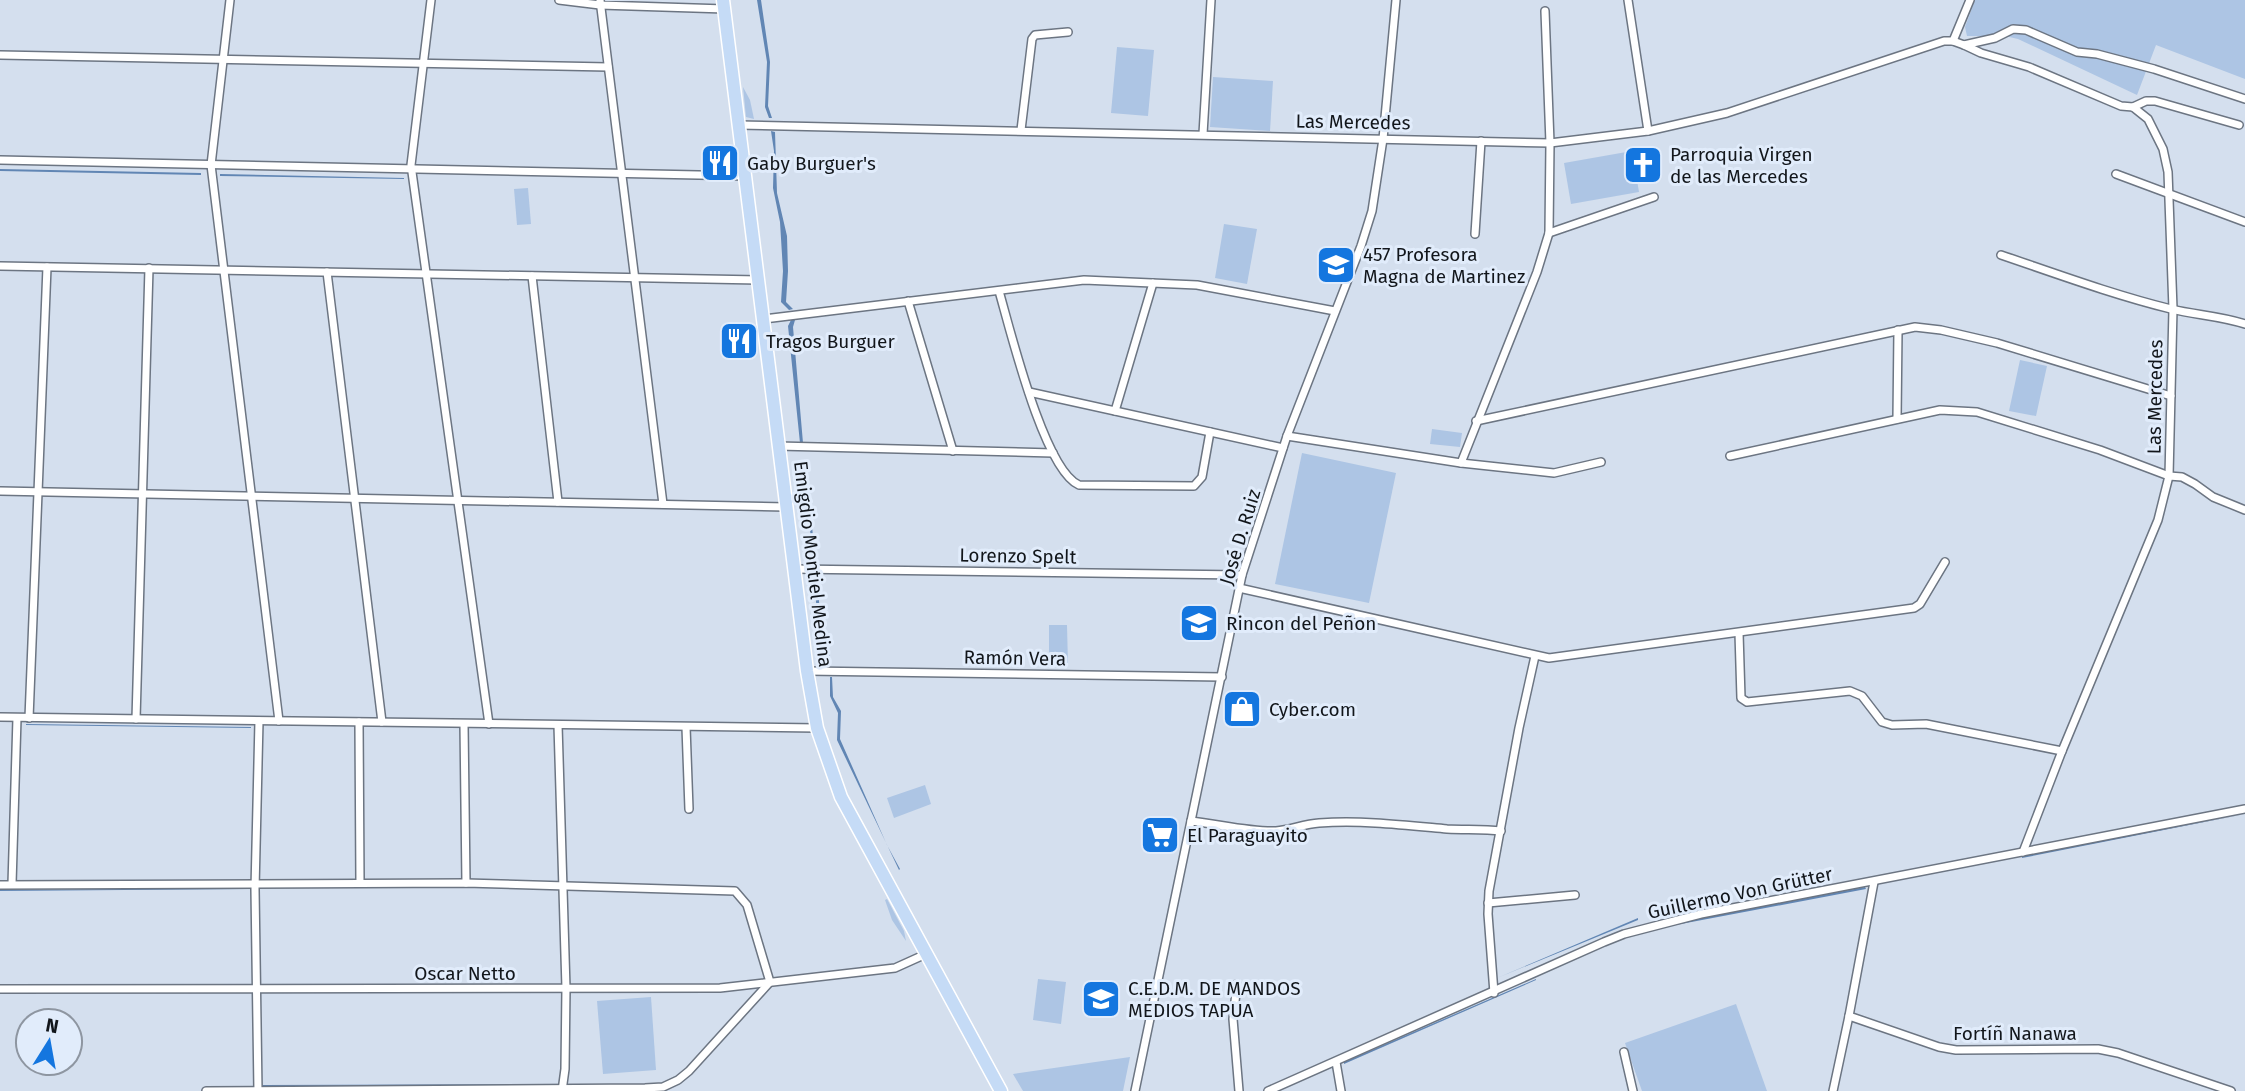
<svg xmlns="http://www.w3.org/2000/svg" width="2245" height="1091" viewBox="0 0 2245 1091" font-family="'Fira Sans',sans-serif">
<rect width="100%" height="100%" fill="#d4dfee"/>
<g fill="#adc5e4">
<path d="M1975,0H2245V79L2156,45L2137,95L2018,39L2005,36H1967L1965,27Z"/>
<path d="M1117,47L1154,50L1148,116L1111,113Z"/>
<path d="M1213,77L1273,81L1270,131L1210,127Z"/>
<path d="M743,87L750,100L754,119L746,117Z"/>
<path d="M1632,151L1639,192L1571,204L1564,163Z"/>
<path d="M528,188L531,224L517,225L514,189Z"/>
<path d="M1224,224L1257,229L1247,284L1215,278Z"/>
<path d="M2020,360L2047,366L2036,416L2009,411Z"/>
<path d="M1432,429L1462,433L1460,447L1430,444Z"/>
<path d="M1302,453L1396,473L1369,603L1275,584Z"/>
<path d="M1049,625H1067L1068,665H1049Z"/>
<path d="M925,785L931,804L894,818L887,798Z"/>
<path d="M887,899L904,931L906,941L892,920L885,900Z"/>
<path d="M1038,979L1066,982L1061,1024L1033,1020Z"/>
<path d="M651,997L656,1070L603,1074L597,1001Z"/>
<path d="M1736,1004L1767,1091H1642L1625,1043Z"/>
<path d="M1130,1057L1123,1091H1023L1013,1074Z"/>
</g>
<g fill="#6186b4">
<path d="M757,0H761L770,62L768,106L772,118H769L765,107L767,62Z"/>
<path d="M771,131L775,132L777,193L787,236L788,271L786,302L793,309L789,310L781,302L783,271L780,222L773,188L774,151Z"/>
<path d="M0,169L201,173V175L0,171Z"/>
<path d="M220,174L404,178V179L220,176Z"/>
<path d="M791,320H795L793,327L803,443H800L788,326Z"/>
<path d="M804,468H807L815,560H813Z"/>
<path d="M813,575H816L822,628L829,647L831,666L819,628Z"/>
<path d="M830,677H832L833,697L841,711L840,739L887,845L900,869L899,870L837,740L838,713L830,696Z"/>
<path d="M26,724L251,727V728L26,725Z"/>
<path d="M2245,814L2022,858V856Z"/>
<path d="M1865,887L1866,889L1665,927L1704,917Z"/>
<path d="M248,888V889L0,891V890Z"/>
<path d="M1638,918V920L1497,978Z"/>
<path d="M1536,979V980L1344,1064V1062Z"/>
<path d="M552,1084V1085L263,1086V1085Z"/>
</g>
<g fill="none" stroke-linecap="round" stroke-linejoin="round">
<g stroke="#6c7582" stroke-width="10">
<g id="street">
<path d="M230,0L211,165L279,721"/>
<path d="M431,0L411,165L489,724"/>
<path d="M559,0L600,5L725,9"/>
<path d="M600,0L663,504"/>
<path d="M1628,0L1648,131"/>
<path d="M1953,41L1970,0"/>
<path d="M1964,45L1981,53L2029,67L2121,106L2133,107L2148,119L2163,149L2168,172L2173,309L2169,476L2158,520L2062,751L2023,852"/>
<path d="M0,55L608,67"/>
<path d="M2133,107L2146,101H2155L2239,125"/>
<path d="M739,125L1550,143L1648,131L1727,113L1944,41H1953L1964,45L1995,38L2013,29L2026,30L2077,52L2097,54L2154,69L2245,99"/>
<path d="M1021,130L1032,39L1035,35L1068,32"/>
<path d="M1203,134L1211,0"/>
<path d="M0,160L746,176"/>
<path d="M2116,174L2245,222"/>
<path d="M1549,233L1654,197"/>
<path d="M1475,234L1481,141"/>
<path d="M2001,255C2057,274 2114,295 2171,309C2196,315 2221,316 2245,324"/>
<path d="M0,266L759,280"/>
<path d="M327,272L382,722"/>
<path d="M532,276L558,502"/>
<path d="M999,291C1010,329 1044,470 1079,485L1194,486L1202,477L1210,432"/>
<path d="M908,301L953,451"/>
<path d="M764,319L1084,280L1197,285L1335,311"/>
<path d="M1029,392L1283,448"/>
<path d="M1115,411L1153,283"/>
<path d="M1897,419L1898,330"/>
<path d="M1476,421L1915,327L1941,330L1997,343L2171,396"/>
<path d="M1287,436L1461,463L1554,473L1601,462"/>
<path d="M778,446L1053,453"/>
<path d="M1730,456L1940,410L1977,412L2100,450L2169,476L2182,477L2195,484L2213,497L2245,510"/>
<path d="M1461,463L1537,272L1549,233L1550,143L1545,11"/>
<path d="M0,491L786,507"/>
<path d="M794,569L1242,575"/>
<path d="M1239,588L1549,658L1914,608L1920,604L1945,562"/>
<path d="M1739,633L1741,698L1747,702L1850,691L1862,696L1882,722L1892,725L1926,724L2062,751"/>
<path d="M807,671L1222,677"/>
<path d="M0,717L817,728"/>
<path d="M29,718L47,267"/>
<path d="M136,719L149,268"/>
<path d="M359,722L360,883"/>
<path d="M464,724L466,883"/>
<path d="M558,725L566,988L565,1069L562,1091"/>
<path d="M686,727L689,809"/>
<path d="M1191,821C1219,824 1249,832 1276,831C1290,830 1304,824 1319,823C1362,820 1404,825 1447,829C1465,830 1483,829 1501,831"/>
<path d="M1874,882L1849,1016L1939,1047L1956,1050L2098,1049L2118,1053L2231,1091"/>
<path d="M12,884L17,718"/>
<path d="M0,885L466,883L735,891L747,905L770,982L689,1071L678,1080L663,1087L645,1088L206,1091"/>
<path d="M1488,903L1575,895"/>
<path d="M1237,984L1233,1019L1239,1091"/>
<path d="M0,989L720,988L895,968L926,954"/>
<path d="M1494,993L1488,914L1489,891L1519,728L1535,656"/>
<path d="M1624,1052L1633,1091"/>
<path d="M1336,1062L1341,1091"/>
<path d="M258,1091L255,889L259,721"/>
<path d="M1135,1091L1242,575L1287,436L1361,246L1372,211L1383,139L1396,0"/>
<path d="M1268,1091L1604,942L1624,934L1701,914L2245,809"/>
<path d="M1833,1091L1849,1016"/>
</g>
</g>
<g stroke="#fff" stroke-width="15">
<path id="primary" d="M723,0L807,671L817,728L841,797L1001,1091"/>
</g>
<use href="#street" stroke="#fff" stroke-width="7"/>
<use href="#primary" stroke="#c5dbf6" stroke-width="12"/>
</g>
<defs>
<g id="restaurant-square" transform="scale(2.0125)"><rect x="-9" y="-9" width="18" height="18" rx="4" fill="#1476df" stroke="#e1ecfb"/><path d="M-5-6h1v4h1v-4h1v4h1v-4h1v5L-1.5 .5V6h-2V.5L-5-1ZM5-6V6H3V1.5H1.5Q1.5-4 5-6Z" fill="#fff"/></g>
<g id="church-square" transform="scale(2.0125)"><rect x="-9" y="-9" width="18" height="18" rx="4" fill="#1476df" stroke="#e1ecfb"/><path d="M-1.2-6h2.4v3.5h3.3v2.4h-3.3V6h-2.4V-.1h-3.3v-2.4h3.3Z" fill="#fff"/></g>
<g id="school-square" transform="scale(2.0125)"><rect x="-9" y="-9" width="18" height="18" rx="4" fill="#1476df" stroke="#e1ecfb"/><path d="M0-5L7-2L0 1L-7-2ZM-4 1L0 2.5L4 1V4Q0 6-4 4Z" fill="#fff"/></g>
<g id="shop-square" transform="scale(2.0125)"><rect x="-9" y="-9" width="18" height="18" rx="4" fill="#1476df" stroke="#e1ecfb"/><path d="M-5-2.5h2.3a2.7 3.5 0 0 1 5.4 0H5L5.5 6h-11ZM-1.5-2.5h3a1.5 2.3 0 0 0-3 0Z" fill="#fff"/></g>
<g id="supermarket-square" transform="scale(2.0125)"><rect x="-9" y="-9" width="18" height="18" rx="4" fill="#1476df" stroke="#e1ecfb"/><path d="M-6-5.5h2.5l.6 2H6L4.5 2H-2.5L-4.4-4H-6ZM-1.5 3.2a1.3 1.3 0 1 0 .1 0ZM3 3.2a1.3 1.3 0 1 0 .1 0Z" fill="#fff"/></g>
<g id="university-square" transform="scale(2.0125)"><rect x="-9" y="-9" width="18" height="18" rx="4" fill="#1476df" stroke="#e1ecfb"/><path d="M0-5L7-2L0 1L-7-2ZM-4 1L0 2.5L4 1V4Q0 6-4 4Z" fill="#fff"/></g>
</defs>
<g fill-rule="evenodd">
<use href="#restaurant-square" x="720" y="163"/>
<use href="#church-square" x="1643" y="165"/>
<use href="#school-square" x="1336" y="265"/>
<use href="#restaurant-square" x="739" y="341"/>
<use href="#school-square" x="1199" y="623"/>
<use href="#shop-square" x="1242" y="709"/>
<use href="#supermarket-square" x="1160" y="835"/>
<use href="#university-square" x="1101" y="999"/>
</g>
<g text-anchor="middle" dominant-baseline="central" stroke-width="6" stroke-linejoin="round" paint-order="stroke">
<g font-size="19" fill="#12161b" stroke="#e1ecfb">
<text transform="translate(1353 122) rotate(1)">Las Mercedes</text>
<text transform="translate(2155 397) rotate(-89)">Las Mercedes</text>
<text transform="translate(1240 537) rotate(-73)">José D. Ruiz</text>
<text transform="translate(1018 556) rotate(1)">Lorenzo Spelt</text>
<text transform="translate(813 564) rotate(83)">Emigdio Montiel Medina</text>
<text transform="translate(1015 658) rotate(1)">Ramón Vera</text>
<text transform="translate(1740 893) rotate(-12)">Guillermo Von Grütter</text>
<text x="465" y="973">Oscar Netto</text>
<text x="2015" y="1033">Fortíñ Nanawa</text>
</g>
<g font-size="19" fill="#12161b" stroke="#e1ecfb" text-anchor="start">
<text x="1670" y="154">Parroquia Virgen<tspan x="1670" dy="22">de las Mercedes</tspan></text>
<text x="747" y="163">Gaby Burguer's</text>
<text x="1363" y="254">457 Profesora<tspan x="1363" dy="22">Magna de Martinez</tspan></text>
<text x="766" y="341">Tragos Burguer</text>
<text x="1226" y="623">Rincon del Peñon</text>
<text x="1269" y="709">Cyber.com</text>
<text x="1187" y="835">El Paraguayito</text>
<text x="1128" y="988">C.E.D.M. DE MANDOS<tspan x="1128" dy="22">MEDIOS TAPUA</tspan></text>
</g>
</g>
<g transform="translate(49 1042) rotate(11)"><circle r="33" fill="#e1ecfb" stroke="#8e96a1" stroke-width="2"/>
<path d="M0-5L12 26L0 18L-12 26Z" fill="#1476df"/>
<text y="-10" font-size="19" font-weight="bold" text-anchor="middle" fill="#12161b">N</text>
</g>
</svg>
